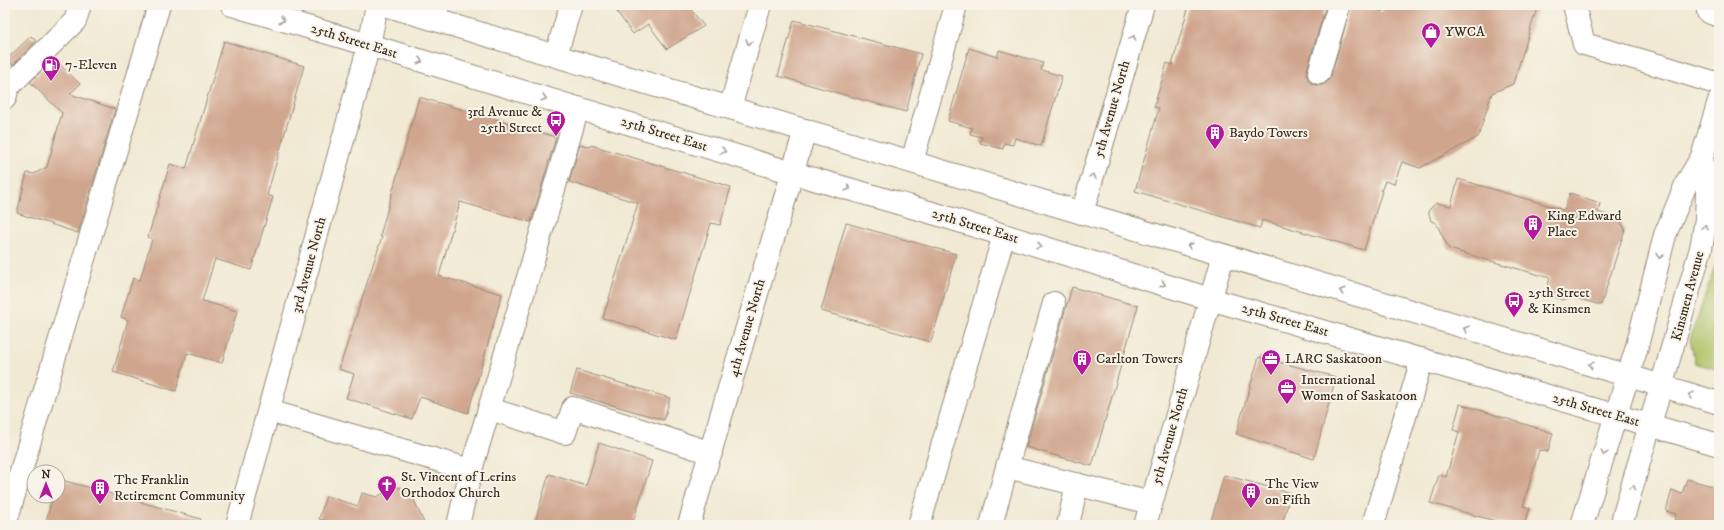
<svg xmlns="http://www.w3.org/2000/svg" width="1724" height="530" viewBox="0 0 1724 530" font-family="'IM FELL DW Pica',serif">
<rect width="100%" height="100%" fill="#f7f3e8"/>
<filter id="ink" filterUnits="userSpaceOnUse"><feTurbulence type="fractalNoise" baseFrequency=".025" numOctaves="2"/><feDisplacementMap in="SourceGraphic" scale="8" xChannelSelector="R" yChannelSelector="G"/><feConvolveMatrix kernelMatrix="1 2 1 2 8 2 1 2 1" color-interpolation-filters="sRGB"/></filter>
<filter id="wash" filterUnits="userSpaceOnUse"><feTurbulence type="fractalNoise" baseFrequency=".012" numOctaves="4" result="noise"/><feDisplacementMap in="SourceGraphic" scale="16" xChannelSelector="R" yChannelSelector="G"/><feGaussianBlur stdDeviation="0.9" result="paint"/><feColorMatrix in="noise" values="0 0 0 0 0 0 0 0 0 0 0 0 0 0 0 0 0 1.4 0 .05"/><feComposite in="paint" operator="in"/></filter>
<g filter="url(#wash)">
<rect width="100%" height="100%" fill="#f1e9d3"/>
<path fill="#aec266" stroke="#747642" d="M1719,248V370L1695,363L1690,339L1717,260Z"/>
<g id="blocks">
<g fill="#d0a58d">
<path d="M612,5H687L704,26L667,49L648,24L633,34Z"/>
<path d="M1189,5H1326L1307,70V76L1310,82L1315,85H1322L1327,82L1331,77L1351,5H1357L1382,12L1384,5H1538L1513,84L1492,93L1478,137L1420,168L1402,162L1394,184L1385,181L1382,189L1380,190L1382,191L1364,250L1262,220L1260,228L1135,191L1159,108L1154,107L1167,63L1172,65Z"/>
<path d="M794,20L921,54L906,112L778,76Z"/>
<path d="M31,36L36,41L13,65L7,59Z"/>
<path d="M224,41L304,66L267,195L273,197L251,270L215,259L202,301L237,311L222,363L187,353L176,391L113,372L128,320L121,317L133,278L140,280L152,239L148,237L170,164L186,169Z"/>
<path d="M969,48L997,57L999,50L1043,63L1041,70L1062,76L1041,146L1015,138L1013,145L1004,143L1003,149L980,143L982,137L970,134L972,128L948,121Z"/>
<path d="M54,59L80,84L70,94L115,109L78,233L17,213L27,173L34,174L47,167L62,113L30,82Z"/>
<path d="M419,97L556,137L531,222L460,202L439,276L502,294L468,413L420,397L412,419L346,398L354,374L339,369L382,237L380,236Z"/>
<path d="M580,144L590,147L591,145L731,187L720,225L711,223L676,340L603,318L638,203L569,182Z"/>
<path d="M1458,179L1564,210L1570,193L1600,203L1598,212L1619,219L1625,229L1601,305L1572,297L1562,300L1545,293L1550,278L1449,249L1436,223L1431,221L1428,211L1436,203L1451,206Z"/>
<path d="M846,223L956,254L931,342L821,311Z"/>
<path d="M1072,287L1138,306L1092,466L1026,447Z"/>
<path d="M1259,357L1336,377L1314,459L1236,434Z"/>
<path d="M577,370L670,398L664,420L570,393Z"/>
<path d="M1460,404L1553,433L1548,452L1539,450L1523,506L1530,508L1524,525H1510L1430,503L1439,475L1446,477L1459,432L1453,430Z"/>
<path d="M599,443L652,461L632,525H534L549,474L586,486Z"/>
<path d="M1224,475L1291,493L1282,525H1210Z"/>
<path d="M58,479L201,519L200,525H45L53,496H58Z"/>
<path d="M1687,479L1719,488V525H1673L1676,514L1666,511L1672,490L1682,494Z"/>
<path d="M395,486L410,491L425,525H340L319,519L326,496L358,506L362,493L377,497Z"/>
</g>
</g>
</g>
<g filter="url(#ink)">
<use href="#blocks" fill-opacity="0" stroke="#968a78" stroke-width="1"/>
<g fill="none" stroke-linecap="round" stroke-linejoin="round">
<g stroke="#968a78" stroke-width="24">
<g id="minor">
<path d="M1574,5L1584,44L1658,65L1719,84"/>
<path d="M1710,5L1708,12L1719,16"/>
<path d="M433,19L438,5"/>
<path d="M556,55L571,5"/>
<path d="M1319,73L1339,5"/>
<path d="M5,98L8,87L75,21L80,5"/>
<path d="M730,108L760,5"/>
<path d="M912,162L956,5"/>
<path d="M1082,213L1143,5"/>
<path d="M1054,303L1007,467L1151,503"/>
<path d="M490,409L565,433L573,408L711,453"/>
<path d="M269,411L471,470"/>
<path d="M5,525L159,5"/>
<path d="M458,525L471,470L578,108"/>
<path d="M919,525L1004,235"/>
<path d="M991,525L1007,467"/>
<path d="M1068,525L1077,484"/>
<path d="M1145,525L1223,256"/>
<path d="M1373,525L1422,359"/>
<path d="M1582,525L1636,350L1665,235L1687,182L1702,157L1719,101"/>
<path d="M1621,525L1701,248L1706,220L1707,191L1702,157"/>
</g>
</g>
<g stroke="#968a78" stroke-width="24">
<g id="major">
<path d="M232,5L369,45L793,173L936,214L1210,299L1719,445"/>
<path d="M385,5L1719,403"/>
<path d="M237,525L369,45L377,5"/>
<path d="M689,525L805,130"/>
</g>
</g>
<use href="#minor" stroke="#fff" stroke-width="22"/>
<use href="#major" stroke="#fff" stroke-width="22"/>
</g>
<defs><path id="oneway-chevron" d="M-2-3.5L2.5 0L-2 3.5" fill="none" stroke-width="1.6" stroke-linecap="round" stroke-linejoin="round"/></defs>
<g stroke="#a79f9a">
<use href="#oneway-chevron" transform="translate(282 20) rotate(16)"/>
<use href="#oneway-chevron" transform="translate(1133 38) rotate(-74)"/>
<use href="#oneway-chevron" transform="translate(749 42) rotate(106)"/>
<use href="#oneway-chevron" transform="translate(420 61) rotate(16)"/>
<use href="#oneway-chevron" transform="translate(544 98) rotate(16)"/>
<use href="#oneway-chevron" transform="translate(723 151) rotate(17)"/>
<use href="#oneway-chevron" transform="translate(1093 176) rotate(-74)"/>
<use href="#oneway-chevron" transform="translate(848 188) rotate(16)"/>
<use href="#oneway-chevron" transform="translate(1705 227) rotate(-81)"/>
<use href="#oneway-chevron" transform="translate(1039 246) rotate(17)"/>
<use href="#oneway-chevron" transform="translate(1190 246) rotate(-163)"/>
<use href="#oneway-chevron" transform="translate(1660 256) rotate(104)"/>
<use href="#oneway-chevron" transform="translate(1163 284) rotate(18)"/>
<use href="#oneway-chevron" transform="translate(1342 291) rotate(-163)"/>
<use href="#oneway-chevron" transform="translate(1466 329) rotate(-163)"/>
<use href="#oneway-chevron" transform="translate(1591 365) rotate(-164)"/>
<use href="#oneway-chevron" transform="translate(1691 395) rotate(-164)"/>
<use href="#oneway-chevron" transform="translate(1604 453) rotate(107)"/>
<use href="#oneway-chevron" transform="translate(1633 488) rotate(-73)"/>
</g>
</g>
<defs>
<g id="shop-pin" transform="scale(1)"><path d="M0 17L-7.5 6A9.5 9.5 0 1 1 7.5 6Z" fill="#b5179e" stroke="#f7f3e8"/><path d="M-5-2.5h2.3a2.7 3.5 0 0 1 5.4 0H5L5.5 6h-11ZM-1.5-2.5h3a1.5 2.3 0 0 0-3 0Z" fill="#fff"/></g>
<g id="fuel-pin" transform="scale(1)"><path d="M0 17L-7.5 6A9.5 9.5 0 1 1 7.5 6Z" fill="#b5179e" stroke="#f7f3e8"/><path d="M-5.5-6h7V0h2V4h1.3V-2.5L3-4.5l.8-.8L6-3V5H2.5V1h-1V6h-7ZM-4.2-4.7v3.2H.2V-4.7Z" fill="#fff"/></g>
<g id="bus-pin" transform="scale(1)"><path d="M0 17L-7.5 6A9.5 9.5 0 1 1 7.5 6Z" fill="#b5179e" stroke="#f7f3e8"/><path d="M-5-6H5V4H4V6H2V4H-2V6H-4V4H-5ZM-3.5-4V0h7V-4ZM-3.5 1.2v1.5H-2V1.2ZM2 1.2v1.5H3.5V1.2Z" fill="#fff"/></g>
<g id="building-pin" transform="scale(1)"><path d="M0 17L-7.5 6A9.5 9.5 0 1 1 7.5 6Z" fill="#b5179e" stroke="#f7f3e8"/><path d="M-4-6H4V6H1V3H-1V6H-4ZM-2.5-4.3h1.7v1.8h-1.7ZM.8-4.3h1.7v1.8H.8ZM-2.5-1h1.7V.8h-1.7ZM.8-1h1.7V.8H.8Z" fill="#fff"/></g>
<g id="office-pin" transform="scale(1)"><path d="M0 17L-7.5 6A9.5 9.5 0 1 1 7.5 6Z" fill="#b5179e" stroke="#f7f3e8"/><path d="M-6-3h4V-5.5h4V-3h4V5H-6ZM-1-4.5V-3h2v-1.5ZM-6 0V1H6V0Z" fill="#fff"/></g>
<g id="church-pin" transform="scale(1)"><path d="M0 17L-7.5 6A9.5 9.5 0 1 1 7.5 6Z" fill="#b5179e" stroke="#f7f3e8"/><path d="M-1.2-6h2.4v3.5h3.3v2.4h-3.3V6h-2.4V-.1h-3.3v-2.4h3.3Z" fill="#fff"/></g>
</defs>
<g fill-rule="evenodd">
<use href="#shop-pin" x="1431" y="32"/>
<use href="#fuel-pin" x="51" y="65"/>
<use href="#bus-pin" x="556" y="120"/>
<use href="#building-pin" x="1215" y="133"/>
<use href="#building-pin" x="1533" y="224"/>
<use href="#bus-pin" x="1514" y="301"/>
<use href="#building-pin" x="1082" y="359"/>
<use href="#office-pin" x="1271" y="359"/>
<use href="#office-pin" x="1287" y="388"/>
<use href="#church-pin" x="387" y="485"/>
<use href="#building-pin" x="100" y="488"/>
<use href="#building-pin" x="1251" y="492"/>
</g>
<g text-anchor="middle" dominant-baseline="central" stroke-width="4" stroke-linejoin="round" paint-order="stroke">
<g font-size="14" fill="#3b2a1e" stroke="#f7f3e8" text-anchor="start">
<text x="1445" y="32">YWCA</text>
<text x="65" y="65">7-Eleven</text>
<text x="542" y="112" text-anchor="end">3rd Avenue &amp;<tspan x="542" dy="16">25th Street</tspan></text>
<text x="1229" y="133">Baydo Towers</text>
<text x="1547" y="216">King Edward<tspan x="1547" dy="16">Place</tspan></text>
<text x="1528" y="293">25th Street<tspan x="1528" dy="16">&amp; Kinsmen</tspan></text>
<text x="1096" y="359">Carlton Towers</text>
<text x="1285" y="359">LARC Saskatoon</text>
<text x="1301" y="380">International<tspan x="1301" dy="16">Women of Saskatoon</tspan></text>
<text x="401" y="477">St. Vincent of Lerins<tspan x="401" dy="16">Orthodox Church</tspan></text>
<text x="114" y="480">The Franklin<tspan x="114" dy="16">Retirement Community</tspan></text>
<text x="1265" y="484">The View<tspan x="1265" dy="16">on Fifth</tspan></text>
</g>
<g font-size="14" fill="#3b2a1e" stroke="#f7f3e8">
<text transform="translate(354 41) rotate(17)">25th Street East</text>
<text transform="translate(1112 109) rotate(-74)">5th Avenue North</text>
<text transform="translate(664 134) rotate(17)">25th Street East</text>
<text transform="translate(975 226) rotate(17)">25th Street East</text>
<text transform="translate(309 265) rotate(-75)">3rd Avenue North</text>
<text transform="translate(1688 296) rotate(-75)">Kinsmen Avenue</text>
<text transform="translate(1285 320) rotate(16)">25th Street East</text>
<text transform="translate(747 328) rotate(-74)">4th Avenue North</text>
<text transform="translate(1596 410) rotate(16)">25th Street East</text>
<text transform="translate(1170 436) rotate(-74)">5th Avenue North</text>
</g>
</g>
<rect width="1724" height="530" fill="none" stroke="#f7f3e8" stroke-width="20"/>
<g transform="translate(46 484)"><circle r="19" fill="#f7f3e8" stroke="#aca397"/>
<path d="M0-3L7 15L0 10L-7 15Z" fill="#b5179e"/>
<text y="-6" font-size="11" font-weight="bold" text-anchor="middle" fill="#3b2a1e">N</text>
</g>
</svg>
